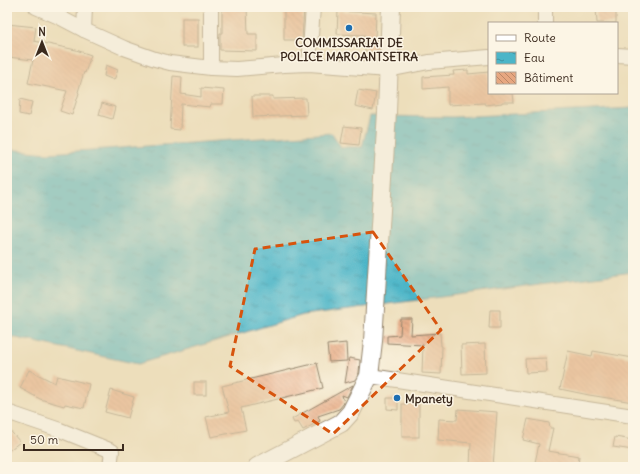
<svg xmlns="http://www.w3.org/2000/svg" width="640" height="474" viewBox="0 0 640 474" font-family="Delius,sans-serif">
<defs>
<pattern id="water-ripples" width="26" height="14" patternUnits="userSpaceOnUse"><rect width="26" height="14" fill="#4bb5c8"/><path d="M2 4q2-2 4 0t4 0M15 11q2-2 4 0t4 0" fill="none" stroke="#4093a2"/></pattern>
<pattern id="building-back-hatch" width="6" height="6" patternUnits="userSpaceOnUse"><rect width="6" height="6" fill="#e7a780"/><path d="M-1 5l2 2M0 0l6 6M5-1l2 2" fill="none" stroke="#bc8868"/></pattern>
</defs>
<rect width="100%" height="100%" fill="#fcf5e5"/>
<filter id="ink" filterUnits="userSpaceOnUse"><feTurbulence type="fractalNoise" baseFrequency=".025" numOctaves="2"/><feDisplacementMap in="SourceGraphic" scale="8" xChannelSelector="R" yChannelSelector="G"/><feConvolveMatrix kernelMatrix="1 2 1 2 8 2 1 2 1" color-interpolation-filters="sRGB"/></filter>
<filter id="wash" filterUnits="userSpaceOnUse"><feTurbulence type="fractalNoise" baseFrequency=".012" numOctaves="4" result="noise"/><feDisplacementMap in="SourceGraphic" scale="16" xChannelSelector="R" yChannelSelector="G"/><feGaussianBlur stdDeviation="0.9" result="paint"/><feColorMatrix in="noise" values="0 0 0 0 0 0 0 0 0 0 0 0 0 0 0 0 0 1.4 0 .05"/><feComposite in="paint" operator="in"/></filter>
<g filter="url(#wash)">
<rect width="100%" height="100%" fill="#eddebb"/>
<path fill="url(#water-ripples)" stroke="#437073" d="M633,108V272L303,315L138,364L7,336V149L48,153L332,133L341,147H362L370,116L454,117Z"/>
<g id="blocks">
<g fill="url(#building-back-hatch)">
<path d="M222,7H247L248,34H257V51L220,50V33H222Z"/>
<path d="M284,7H304L302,40H284Z"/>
<path d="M596,7H616V23H597Z"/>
<path d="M338,11L376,13L375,39H377V52L365,51V35L337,34Z"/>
<rect x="182" y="18" width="16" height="29"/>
<path d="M7,24L36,27L34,41L76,50L91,55L85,73L84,72L78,92L79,93L72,115L60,111L67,91L28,83L33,60L8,57Z"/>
<path d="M106,65L118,70L114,80L104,76Z"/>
<path d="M468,70V74L489,72V93H513L514,102H502V103L486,105L485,103L448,105V87L423,89V77L454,75L453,71Z"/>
<path d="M173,76L182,77L181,94L201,97V88L224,90L223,104H211L210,107L181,104L180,130L170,129Z"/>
<path d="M358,90L376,93L373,110L355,106Z"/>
<path d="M252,96H273V99L306,98L307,115L253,117Z"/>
<path d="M20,99L32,102L29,116L19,114Z"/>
<path d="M102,103L115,107L112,119L99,115Z"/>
<path d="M344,126L361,128L359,145L341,143Z"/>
<path d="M490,310H500V328H489Z"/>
<path d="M401,319H412L411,335L440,333L441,346H442L441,374L422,373L423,345L387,343V336L400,335Z"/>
<path d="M346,343L347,361L329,362L327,345Z"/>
<path d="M485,344L486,373L462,374L461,345Z"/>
<path d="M568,351L592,356L593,351L633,358V402L589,395L560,389Z"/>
<path d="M349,358L360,360L359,373L355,380L345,383Z"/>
<path d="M546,358L547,372L526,373L525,359Z"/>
<path d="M317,363L323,388L241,408L246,430L211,437L206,417L229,412L222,386Z"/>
<path d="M29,370L55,383L57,376L89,384L84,408L65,404L64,406L40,399L20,388Z"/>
<rect x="194" y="382" width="12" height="13"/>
<path d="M353,385L347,397L342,395L344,403L339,409L318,416L320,421L303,430L298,422L294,423L292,419Z"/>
<path d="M111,390L134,397L128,418L105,412Z"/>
<path d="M387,398H398V410L387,409Z"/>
<rect x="402" y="404" width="17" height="33"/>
<path d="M458,409L497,412L493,467H470L471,443L438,440L439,419L457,420Z"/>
<path d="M528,419L549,423L550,428H553L548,451L579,456L578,467H534L539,444L523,440Z"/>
<path d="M7,427L20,442L7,452Z"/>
<path d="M615,437L633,440V450L613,447Z"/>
</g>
</g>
</g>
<g filter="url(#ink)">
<use href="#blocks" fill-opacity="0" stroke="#94846c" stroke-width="1"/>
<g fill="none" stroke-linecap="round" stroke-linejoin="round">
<g stroke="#94846c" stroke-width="16">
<g id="minor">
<path d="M36,7L59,17L84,30L124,48L155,59L170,63L211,68L237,69L284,65L309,64L388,70L429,62L489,57"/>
<path d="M545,23V7"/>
<path d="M84,30L85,7"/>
<path d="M617,55L633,56"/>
<path d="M309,64L313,7"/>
<path d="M211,68V7"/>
<path d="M369,376L384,378L633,416"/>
<path d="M7,412L60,430L112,451L110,467"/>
</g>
</g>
<g stroke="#94846c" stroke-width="20">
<path id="major" d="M257,467L341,423L351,412L369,376L373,341L387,112L391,7"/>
</g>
<use href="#minor" stroke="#fff" stroke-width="14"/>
<use href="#major" stroke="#fff" stroke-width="18"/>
</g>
</g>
<path d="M0 0H640V474H0ZM373,232L441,330L333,434L230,366L255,249Z" fill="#eddebb" fill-opacity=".55" fill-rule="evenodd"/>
<path fill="none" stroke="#d7540e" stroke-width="3" stroke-dasharray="8 5" stroke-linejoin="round" d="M373,232L441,330L333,434L230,366L255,249Z"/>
<g fill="#1f6fb2" stroke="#fcf5e5" stroke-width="1.5">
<circle cx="349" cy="28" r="4"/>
<circle cx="397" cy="398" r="4"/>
</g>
<g text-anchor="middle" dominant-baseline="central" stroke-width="3" stroke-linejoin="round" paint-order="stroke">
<g font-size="12" font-weight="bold" fill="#3b2a1e" stroke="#fcf5e5">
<text x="349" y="42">COMMISSARIAT DE<tspan x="349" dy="14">POLICE MAROANTSETRA</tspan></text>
<text x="405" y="398" text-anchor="start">Mpanety</text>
</g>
</g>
<rect width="640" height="474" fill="none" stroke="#fcf5e5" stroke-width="24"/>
<rect x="488" y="22" width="130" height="72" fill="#fcf5e5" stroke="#afa495"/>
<rect x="496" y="35" width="20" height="6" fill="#ffffff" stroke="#afa495"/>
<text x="524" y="42" font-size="12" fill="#3b2a1e">Route</text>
<rect x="496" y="52" width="20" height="12" fill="url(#water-ripples)" stroke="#afa495"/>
<text x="524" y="62" font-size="12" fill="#3b2a1e">Eau</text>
<rect x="496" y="72" width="20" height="12" fill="url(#building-back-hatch)" stroke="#afa495"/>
<text x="524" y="82" font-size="12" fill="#3b2a1e">Bâtiment</text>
<g transform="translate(42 42)" stroke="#fcf5e5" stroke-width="3" paint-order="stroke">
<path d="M0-3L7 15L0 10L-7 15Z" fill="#3b2a1e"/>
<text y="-6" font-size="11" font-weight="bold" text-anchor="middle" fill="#3b2a1e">N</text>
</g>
<path d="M24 444v6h99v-6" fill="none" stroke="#3b2a1e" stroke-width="2"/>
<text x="30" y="444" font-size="12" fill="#3b2a1e" stroke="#fcf5e5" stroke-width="3" paint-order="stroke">50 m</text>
</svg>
